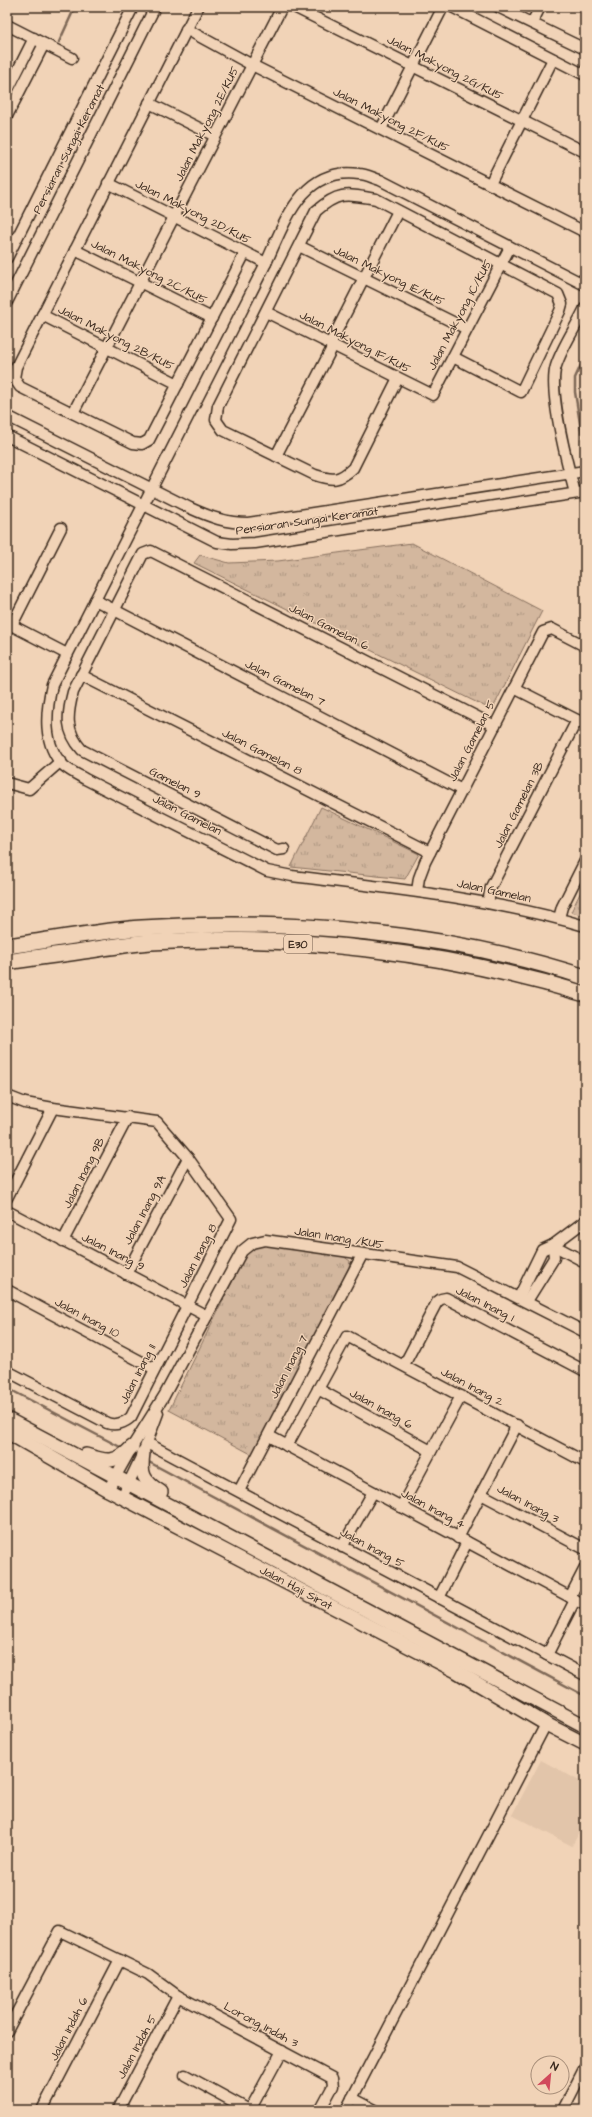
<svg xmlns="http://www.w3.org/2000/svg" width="592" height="2117" viewBox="0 0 592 2117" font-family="'Architects Daughter',sans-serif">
<defs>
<pattern id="park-tufts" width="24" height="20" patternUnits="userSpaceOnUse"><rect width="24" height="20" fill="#d3b79e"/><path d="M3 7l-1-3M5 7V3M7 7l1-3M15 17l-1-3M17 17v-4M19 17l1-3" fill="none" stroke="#ac9580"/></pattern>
</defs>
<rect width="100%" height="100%" fill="#f1d3b7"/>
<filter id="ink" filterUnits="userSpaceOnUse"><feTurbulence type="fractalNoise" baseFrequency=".025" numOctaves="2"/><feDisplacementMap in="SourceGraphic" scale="8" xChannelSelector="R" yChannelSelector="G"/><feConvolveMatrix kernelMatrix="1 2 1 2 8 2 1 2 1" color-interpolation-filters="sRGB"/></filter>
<g filter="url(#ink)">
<path fill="#e2c5aa" d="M541,1760L585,1784V1821L572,1846L512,1815Z"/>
<g fill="url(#park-tufts)" stroke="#87705e">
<path d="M412,543L542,611L492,710L194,563L200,555L229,563L278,561Z"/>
<path d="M321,807L419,854L405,879L291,867Z"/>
<path d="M585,883V916L571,912Z"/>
<path d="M266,1245L343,1256L350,1261L349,1267L253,1455L169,1410L247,1252L256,1246Z"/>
</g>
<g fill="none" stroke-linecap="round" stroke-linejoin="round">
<g stroke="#7e6857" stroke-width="2.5">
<path d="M59,42L75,7"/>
<path d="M585,356L575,378V392L585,455"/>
<path d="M7,1388L124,1449"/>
<path d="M147,1461L585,1696"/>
</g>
<g stroke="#3b2a1e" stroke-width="13">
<g id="minor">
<path d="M198,7L16,367L14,378L20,387L133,443L142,444L149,440L245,253"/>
<path d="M294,7L585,152"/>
<path d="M452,7L585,75"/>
<path d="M498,7L585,49"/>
<path d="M532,23L540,7"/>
<path d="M7,25L72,58"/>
<path d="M186,29L252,65L585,232"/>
<path d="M7,92L34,38"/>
<path d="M149,103L215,136"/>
<path d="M7,116L44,44"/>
<path d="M381,129L443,7"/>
<path d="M108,183L266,263"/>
<path d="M490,184L553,59"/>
<path d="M299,246L467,329"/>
<path d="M75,250L212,318"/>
<path d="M7,258L133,7"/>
<path d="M585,285L380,180C373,178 366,174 359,174C302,166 285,222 266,263L52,685C46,711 42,745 64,766C70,771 78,775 85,779L267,871L292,876C390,888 489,898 585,926"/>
<path d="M7,302L155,7"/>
<path d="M266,312L433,395L510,247"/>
<path d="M42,315L178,384"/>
<path d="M330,344L398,211"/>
<path d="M398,378L353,468C339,481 333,481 315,475L223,430L216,420L218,406L316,211C339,191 347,194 376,199L558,294L562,304L560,311L521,392L453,357"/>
<path d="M73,413L282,7"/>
<path d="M7,416L190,508C210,517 226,523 248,523L585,471"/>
<path d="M7,436L217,542L232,544L255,543L585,492"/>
<path d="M276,456L333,346"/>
<path d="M575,493C568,467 548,390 556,366C562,347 576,327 585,308"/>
<path d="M95,600L462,790"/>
<path d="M7,623L67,654"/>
<path d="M12,625L61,528"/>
<path d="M81,675L430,852"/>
<path d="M514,688L585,724"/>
<path d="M7,783L29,789L61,761"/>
<path d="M284,849L277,850L82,750C65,731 67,715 73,692L143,554L151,551L495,726"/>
<path d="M417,891L419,878L425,862L543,632L552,629L585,646"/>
<path d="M488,903L491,887L577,720"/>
<path d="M559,918L562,907L585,861"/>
<path d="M7,1096L25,1103L53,1108L157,1122L188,1158L231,1219L131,1417C125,1423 115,1426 107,1423L7,1371"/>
<path d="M7,1198L53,1108"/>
<path d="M7,1211L207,1316"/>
<path d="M63,1241L128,1117"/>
<path d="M553,1245L585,1262"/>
<path d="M126,1274L188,1158"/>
<path d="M7,1290L155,1369"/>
<path d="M519,1297L542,1250L553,1245L585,1221"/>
<path d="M527,1301L554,1258L553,1245"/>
<path d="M404,1365L437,1302L441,1299L446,1298L585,1371"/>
<path d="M318,1389L431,1451"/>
<path d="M269,1436L585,1605"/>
<path d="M147,1443L585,1675"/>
<path d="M287,1446L347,1336L585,1462"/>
<path d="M108,1490L132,1447L164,1396L242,1251L252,1243L265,1240L457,1267L585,1332"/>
<path d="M239,1491L362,1255"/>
<path d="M481,1494L585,1549"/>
<path d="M122,1497L143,1453L158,1413"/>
<path d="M401,1507L461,1396"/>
<path d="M458,1538L517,1425"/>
<path d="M342,1547L373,1492"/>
<path d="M570,1597L585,1568"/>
<path d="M439,1598L467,1542"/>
<path d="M547,1655L575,1600"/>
<path d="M7,2031L60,1931L148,1974L178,1996L332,2078L333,2086L320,2110"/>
<path d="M185,2075L249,2110"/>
<path d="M352,2098L375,2110"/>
<path d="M42,2110L120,1960"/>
<path d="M118,2110L178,1996"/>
<path d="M250,2110L282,2051"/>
<path d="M346,2110L546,1724"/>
<path d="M563,2110L585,2067"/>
</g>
</g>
<g stroke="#3b2a1e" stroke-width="16">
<g id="major">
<path d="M7,1419L585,1726"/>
<path d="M7,1432L108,1490L456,1671L546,1724L585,1744"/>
<path d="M143,1453C140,1474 143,1481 161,1492"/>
<path d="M86,1455C107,1462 116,1464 132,1447"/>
</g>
</g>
<g stroke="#3b2a1e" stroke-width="18">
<g id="highway">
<path d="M7,946C52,940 97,931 142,928C286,918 447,932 585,977"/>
<path d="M7,962C39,957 71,953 103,948C119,946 135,943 151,942C295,934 447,952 585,994"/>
</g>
</g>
<use href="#minor" stroke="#f1d3b7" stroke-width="10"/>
<use href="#major" stroke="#f1d3b7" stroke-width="13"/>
<use href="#highway" stroke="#f1d3b7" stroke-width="15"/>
</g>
</g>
<g text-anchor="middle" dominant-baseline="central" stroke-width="3" stroke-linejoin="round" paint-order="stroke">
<rect fill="#f1d3b7" stroke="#725d4c" stroke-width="1" x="284" y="935" width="28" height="18" rx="3"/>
<g font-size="11" font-weight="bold" fill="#3b2a1e">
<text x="298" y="944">E30</text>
</g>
<g font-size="12" fill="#3b2a1e" stroke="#f1d3b7">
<text transform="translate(445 68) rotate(27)">Jalan Makyong 2G/KU5</text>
<text transform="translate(391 120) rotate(27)">Jalan Makyong 2F/KU5</text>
<text transform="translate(207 124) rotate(-63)">Jalan Makyong 2E/KU5</text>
<text transform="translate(69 149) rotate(-63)">Persiaran Sungai Keramat</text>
<text transform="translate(193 212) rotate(27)">Jalan Makyong 2D/KU5</text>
<text transform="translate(149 272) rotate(27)">Jalan Makyong 2C/KU5</text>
<text transform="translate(389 276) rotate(26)">Jalan Makyong 1E/KU5</text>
<text transform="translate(460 315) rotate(-62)">Jalan Makyong 1C/KU5</text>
<text transform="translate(116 338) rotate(27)">Jalan Makyong 2B/KU5</text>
<text transform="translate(355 342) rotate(27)">Jalan Makyong 1F/KU5</text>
<text transform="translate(307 521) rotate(-8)">Persiaran Sungai Keramat</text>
<text transform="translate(329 627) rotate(27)">Jalan Gamelan 6</text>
<text transform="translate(285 683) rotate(27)">Jalan Gamelan 7</text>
<text transform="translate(472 741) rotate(-63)">Jalan Gamelan 5</text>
<text transform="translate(262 752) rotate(27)">Jalan Gamelan 8</text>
<text transform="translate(175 783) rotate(27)">Gamelan 9</text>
<text transform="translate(519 805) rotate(-63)">Jalan Gamelan 3B</text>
<text transform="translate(187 815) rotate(27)">Jalan Gamelan</text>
<text transform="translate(494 891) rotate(12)">Jalan Gamelan</text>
<text transform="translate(84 1173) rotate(-63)">Jalan Inang 9B</text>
<text transform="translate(145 1210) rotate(-62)">Jalan Inang 9A</text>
<text transform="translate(339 1238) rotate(9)">Jalan Inang /KU5</text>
<text transform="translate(113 1252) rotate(27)">Jalan Inang 9</text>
<text transform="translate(198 1256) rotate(-63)">Jalan Inang 8</text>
<text transform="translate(485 1304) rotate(27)">Jalan Inang 1</text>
<text transform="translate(87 1318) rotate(28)">Jalan Inang 10</text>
<text transform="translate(289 1367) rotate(-63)">Jalan Inang 7</text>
<text transform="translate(138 1374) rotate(-63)">Jalan Inang 11</text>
<text transform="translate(472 1387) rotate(28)">Jalan Inang 2</text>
<text transform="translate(381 1409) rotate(29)">Jalan Inang 6</text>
<text transform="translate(528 1504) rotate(28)">Jalan Inang 3</text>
<text transform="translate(433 1509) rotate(28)">Jalan Inang 4</text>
<text transform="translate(372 1548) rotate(28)">Jalan Inang 5</text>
<text transform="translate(296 1588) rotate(28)">Jalan Haji Sirat</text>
<text transform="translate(261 2025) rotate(28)">Lorong Indah 3</text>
<text transform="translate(69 2029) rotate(-63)">Jalan Indah 6</text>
<text transform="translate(137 2047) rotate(-62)">Jalan Indah 5</text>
</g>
</g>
<rect width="592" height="2117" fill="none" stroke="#f1d3b7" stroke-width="24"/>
<rect x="12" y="12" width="568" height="2093" fill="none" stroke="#3b2a1e" stroke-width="1.5" filter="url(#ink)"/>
<g transform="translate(550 2075) rotate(27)"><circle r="19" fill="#f1d3b7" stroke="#a88f7a"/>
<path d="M0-3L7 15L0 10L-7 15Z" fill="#d1495b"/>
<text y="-6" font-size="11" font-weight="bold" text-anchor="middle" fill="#3b2a1e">N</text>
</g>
</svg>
